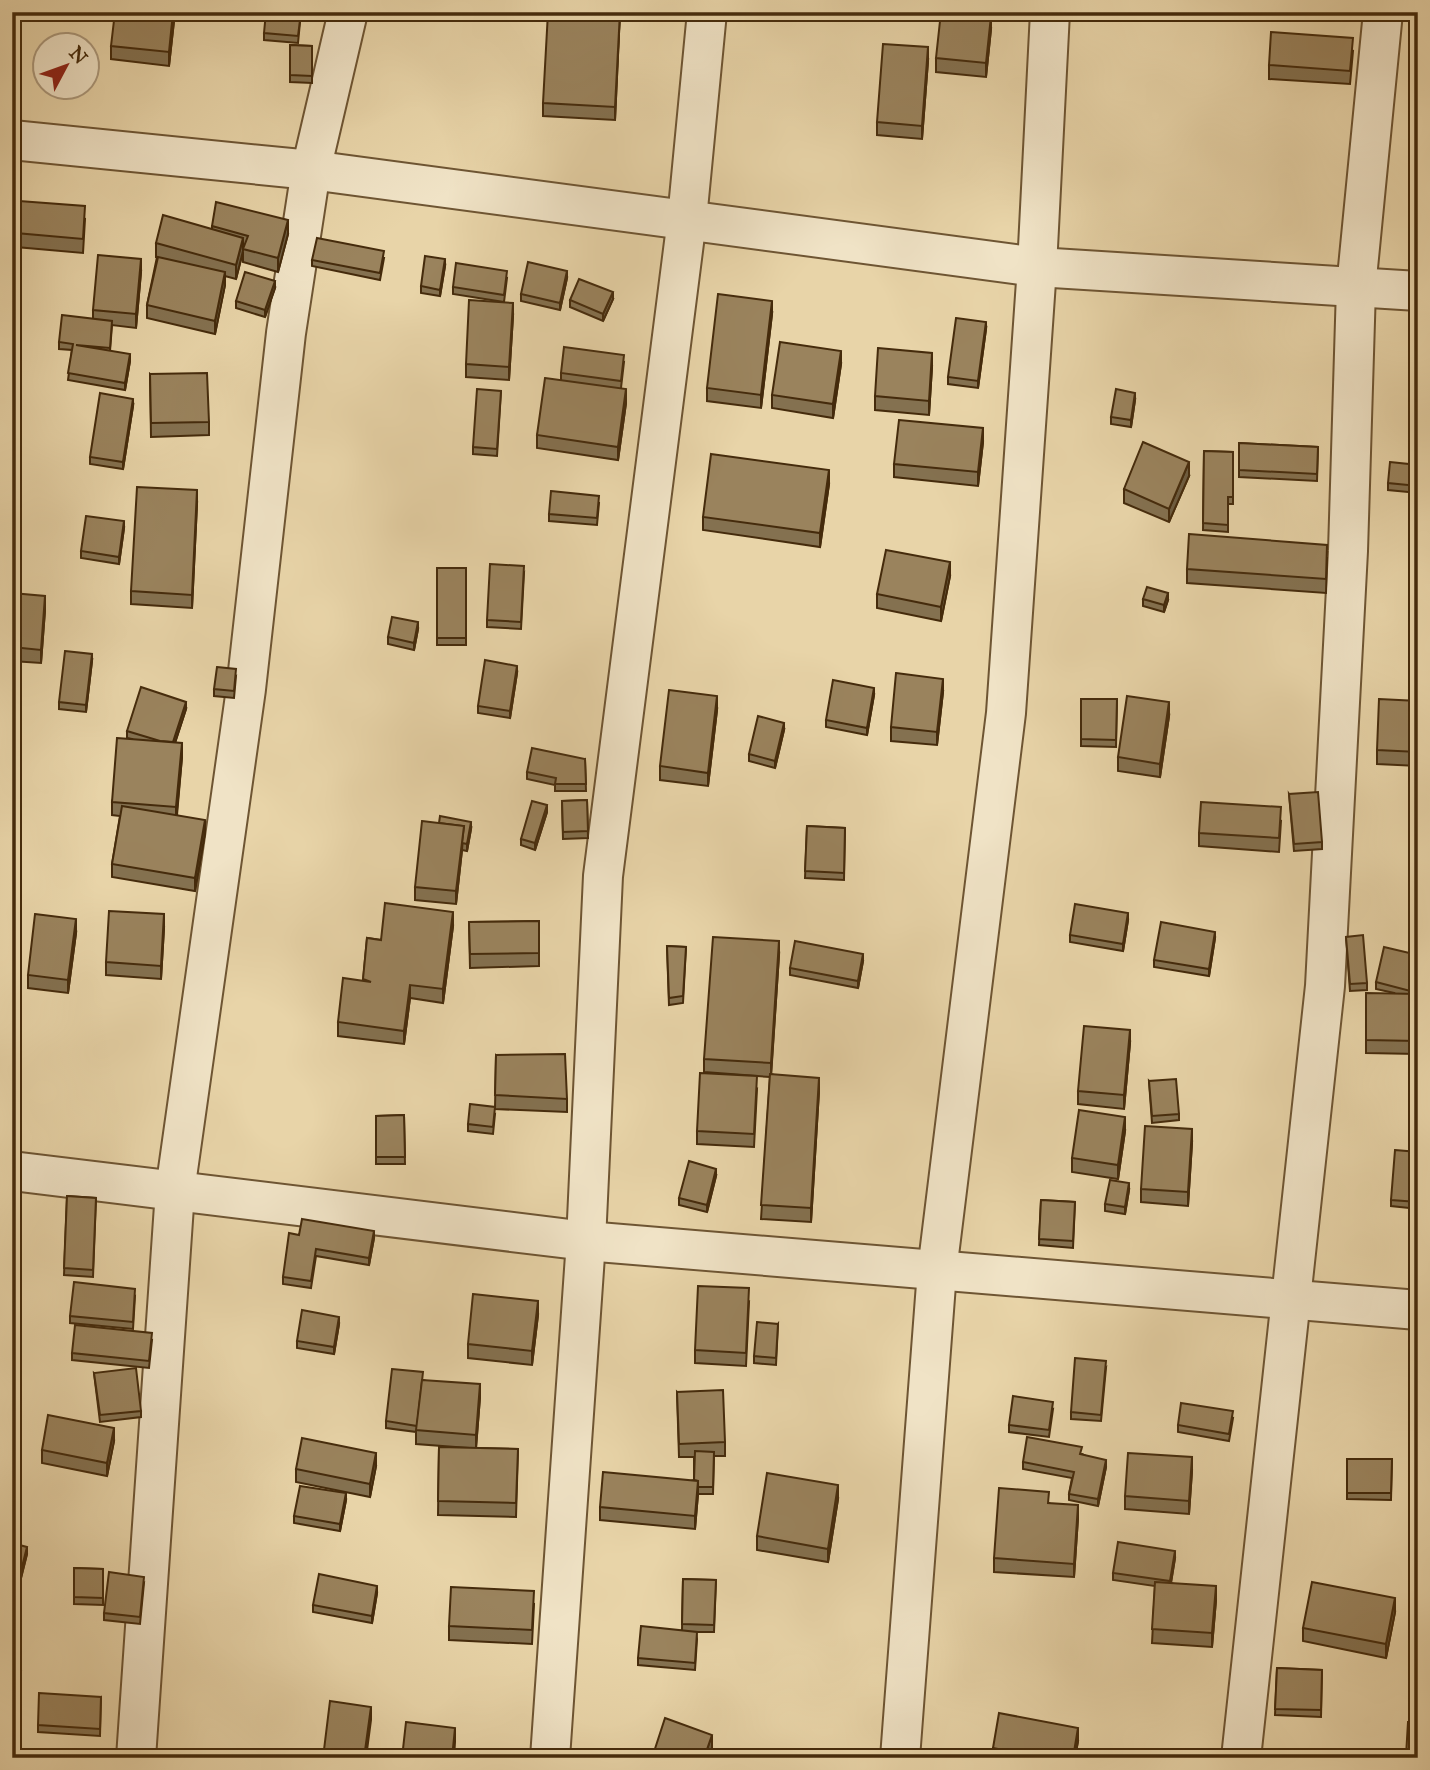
<svg xmlns="http://www.w3.org/2000/svg" width="1430" height="1770" viewBox="0 0 1430 1770" font-family="'IM FELL Great Primer',serif">
<rect width="100%" height="100%" fill="#e8d4a8"/>
<filter id="stains"><feTurbulence type="fractalNoise" baseFrequency=".00286" numOctaves="4"/><feColorMatrix values="0 0 0 0 .2 0 0 0 0 .09 0 0 0 0 .02 0 0 0 .5 -.17"/></filter>
<radialGradient id="worn" r=".72"><stop offset=".6" stop-color="#630" stop-opacity="0"/><stop offset="1" stop-color="#630" stop-opacity=".3"/></radialGradient>
<g fill="none" stroke-linecap="round" stroke-linejoin="round">
<g stroke="#6e5533" stroke-width="42">
<g id="minor">
<path d="M12,140L311,170L1037,267L1418,291"/>
<path d="M12,1171L586,1241L1418,1310"/>
<path d="M136,1758L175,1191L246,689L286,333L311,170L348,12"/>
<path d="M550,1758L586,1241L603,876L687,219L707,12"/>
<path d="M900,1758L937,1271L1006,713L1037,267L1050,12"/>
<path d="M1241,1758L1325,986L1348,551L1356,288L1383,12"/>
</g>
</g>
<use href="#minor" stroke="#f0e3c6" stroke-width="38"/>
</g>
<g fill="#847150" stroke="#452b0c" stroke-width="2">
<path d="M175,12L169,66L111,59V46Z"/>
<path d="M301,12L298,43L264,40V33Z"/>
<path d="M620,12L615,120L543,116V103Z"/>
<path d="M991,29L986,77L936,72V58Z"/>
<path d="M290,45L312,46V83L290,82Z"/>
<path d="M1353,51L1350,84L1269,79V65Z"/>
<path d="M928,61L922,139L877,135V122Z"/>
<path d="M85,219L83,253L16,247V233Z"/>
<path d="M212,226L288,234L278,272L243,262V252L236,279L225,276V285L215,334L147,318V305L157,257H156V243L212,229Z"/>
<path d="M384,258L380,280L312,266V260Z"/>
<path d="M445,266L440,296L421,293V286Z"/>
<path d="M141,272L136,328L112,325L110,351L130,361L125,390L68,380L72,350L59,349V342L93,319V310Z"/>
<path d="M507,278L504,302L453,294V287Z"/>
<path d="M567,278L560,310L521,301V294Z"/>
<path d="M275,288L265,317L236,308V301Z"/>
<path d="M613,299L603,321L570,307V300Z"/>
<path d="M772,314L761,408L707,401V388Z"/>
<path d="M513,316L509,380L466,377V364Z"/>
<path d="M986,329L978,388L948,384V377Z"/>
<path d="M624,362L621,388L626,403L618,460L537,448V435L561,380V373Z"/>
<path d="M841,364L833,418L772,408V395Z"/>
<path d="M932,367L929,415L875,410V396Z"/>
<path d="M150,374L209,422V435L151,437Z"/>
<path d="M501,391L497,456L473,454V447Z"/>
<path d="M1135,400L1131,427L1111,424V417Z"/>
<path d="M133,406L123,469L90,464V457Z"/>
<path d="M983,442L978,486L894,477V464Z"/>
<path d="M1239,443L1318,447L1317,481L1239,477Z"/>
<path d="M1204,451L1233,452V504H1228V532L1203,530Z"/>
<path d="M1418,465V493L1388,490V483Z"/>
<path d="M1189,476L1169,522L1124,503V489Z"/>
<path d="M829,484L820,547L703,530V517Z"/>
<path d="M599,503L597,525L549,521V514Z"/>
<path d="M197,504L192,608L131,604V591Z"/>
<path d="M124,528L119,564L81,558V551Z"/>
<path d="M1327,558L1326,593L1187,583V569Z"/>
<rect x="437" y="568" width="29" height="77"/>
<path d="M524,573L521,629L487,627V620Z"/>
<path d="M950,576L941,621L877,608V594Z"/>
<path d="M12,593L45,610L41,663L12,661Z"/>
<path d="M1143,599L1168,600L1164,612L1143,606Z"/>
<path d="M418,629L414,650L388,644V637Z"/>
<path d="M92,661L86,712L59,709V702Z"/>
<path d="M517,673L510,718L478,713V706Z"/>
<path d="M236,676L234,698L214,696V689Z"/>
<path d="M943,692L937,745L891,741V727Z"/>
<path d="M874,695L867,735L826,727V720Z"/>
<path d="M1081,699H1117L1116,747L1081,746Z"/>
<path d="M1418,701V766L1377,764V750Z"/>
<path d="M186,709L175,743L182,757L177,815L205,833L195,891L112,877V864L120,816L112,815V802L132,739L127,738V731Z"/>
<path d="M717,710L708,786L660,780V766Z"/>
<path d="M1169,716L1160,777L1118,771V757Z"/>
<path d="M784,730L775,768L749,761V754Z"/>
<path d="M585,759L586,791H555V785L527,779V772Z"/>
<path d="M1289,794L1322,842V849L1294,851Z"/>
<path d="M587,800L588,838L563,839L562,801Z"/>
<path d="M547,812L535,850L521,845V839Z"/>
<path d="M1281,821L1279,852L1199,846V833Z"/>
<path d="M807,826L845,828L844,880L805,878Z"/>
<path d="M471,829L467,851L462,850L456,904L415,900V887Z"/>
<path d="M1128,920L1123,951L1070,942V935Z"/>
<path d="M539,921V966L470,968L469,922Z"/>
<path d="M453,926L443,1003L410,998L404,1044L338,1036V1022L363,981L367,938L381,940Z"/>
<path d="M164,928L161,979L106,975V962Z"/>
<path d="M76,933L68,993L28,988V975Z"/>
<path d="M1346,937L1367,983V990L1350,991Z"/>
<path d="M1215,938L1209,976L1154,967V960Z"/>
<path d="M667,946L686,947L683,1003L669,1005Z"/>
<path d="M779,955L771,1074L819,1091L811,1222L761,1219L770,1077L704,1072V1059Z"/>
<path d="M1418,955L1417,1054L1366,1053V1040L1394,993L1376,989V982Z"/>
<path d="M863,961L858,988L790,975V968Z"/>
<path d="M1130,1043L1124,1109L1078,1104V1091Z"/>
<path d="M496,1055L567,1099V1112L495,1109Z"/>
<path d="M1149,1081L1179,1114V1120L1152,1123Z"/>
<path d="M757,1089L754,1147L697,1144V1131Z"/>
<path d="M495,1114L493,1134L468,1131V1124Z"/>
<path d="M404,1115L405,1164H376V1116Z"/>
<path d="M1125,1131L1118,1179L1072,1172V1158Z"/>
<path d="M1192,1143L1188,1206L1141,1202V1189Z"/>
<path d="M1418,1152V1209L1391,1206V1200Z"/>
<path d="M716,1176L707,1212L679,1205V1198Z"/>
<path d="M1129,1190L1125,1214L1105,1211V1204Z"/>
<path d="M67,1196L96,1198L93,1277L64,1275Z"/>
<path d="M1041,1200L1075,1202L1073,1248L1039,1245Z"/>
<path d="M299,1235L374,1238L369,1265L316,1256L311,1288L283,1284V1277Z"/>
<path d="M135,1296L133,1329L70,1323V1316Z"/>
<path d="M749,1302L746,1366L695,1363V1350Z"/>
<path d="M538,1315L532,1365L468,1358V1344Z"/>
<path d="M339,1324L334,1354L297,1348V1341Z"/>
<path d="M778,1324L776,1365L754,1363V1356Z"/>
<path d="M152,1340L149,1368L72,1360V1353Z"/>
<path d="M1106,1368L1101,1421L1071,1419V1412Z"/>
<path d="M94,1373L141,1411V1417L100,1422Z"/>
<path d="M423,1380L480,1397L476,1448L518,1449L516,1517L438,1515L439,1447L469,1448L416,1444V1432L386,1428V1421Z"/>
<path d="M677,1392L725,1442V1456H714L713,1494H698L695,1529L600,1520V1507L694,1480V1457H679Z"/>
<path d="M1053,1409L1049,1437L1009,1432V1425Z"/>
<path d="M1233,1418L1229,1441L1178,1432V1425Z"/>
<path d="M114,1441L107,1476L42,1463V1450Z"/>
<path d="M1082,1454L1106,1467L1098,1506L1069,1500V1494L1072,1478L1023,1469V1462Z"/>
<path d="M1347,1459H1392L1391,1500L1347,1499Z"/>
<path d="M376,1466L370,1497L296,1482V1469Z"/>
<path d="M1192,1471L1189,1514L1125,1509V1496Z"/>
<path d="M838,1499L828,1562L757,1550V1536Z"/>
<path d="M346,1500L340,1531L294,1523V1516Z"/>
<path d="M1049,1503L1078,1518L1074,1577L994,1572V1558Z"/>
<path d="M12,1543L27,1554L19,1586L12,1584Z"/>
<path d="M1175,1558L1171,1583L1216,1600L1212,1647L1152,1643L1155,1586L1113,1580V1573Z"/>
<path d="M74,1568L103,1569V1605L74,1604Z"/>
<path d="M683,1579L716,1580L714,1632H696L697,1639L695,1670L638,1665V1658L682,1630Z"/>
<path d="M144,1583L140,1624L104,1620V1613Z"/>
<path d="M377,1593L372,1623L313,1612V1605Z"/>
<path d="M534,1604L532,1644L449,1640V1626Z"/>
<path d="M1395,1612L1386,1658L1303,1641V1628Z"/>
<path d="M1277,1668L1322,1670L1321,1717L1275,1715Z"/>
<path d="M12,1671L21,1678L16,1730H12Z"/>
<path d="M101,1697L100,1736L38,1732V1725Z"/>
<path d="M1078,1741L1075,1758H993V1748Z"/>
</g>
<g fill="#6c5c41" stroke="#452b0c" stroke-width="2">
<path d="M173,12H175L169,66V52Z"/>
<path d="M620,12L615,120V107Z"/>
<path d="M991,16V29L986,77V63Z"/>
<path d="M928,47V61L922,139V126Z"/>
<path d="M288,220V234L278,272V258Z"/>
<path d="M243,238V251L236,279V265Z"/>
<path d="M141,259V272L136,328V314Z"/>
<path d="M445,259V266L440,296V290Z"/>
<path d="M567,271V278L560,310V303Z"/>
<path d="M225,272V285L215,334V321Z"/>
<path d="M275,281V288L265,317V310Z"/>
<path d="M613,292V299L603,321V314Z"/>
<path d="M772,301V314L761,408V395Z"/>
<path d="M513,303V316L509,380V367Z"/>
<path d="M986,322V329L978,388V381Z"/>
<path d="M841,351V364L833,418V404Z"/>
<path d="M932,353V367L929,415V401Z"/>
<path d="M130,354V361L125,390V383Z"/>
<path d="M626,389V403L618,460V447Z"/>
<path d="M1135,393V400L1131,427V420Z"/>
<path d="M133,399V406L123,469V462Z"/>
<path d="M983,428V442L978,486V472Z"/>
<path d="M1189,462V476L1169,522V509Z"/>
<path d="M829,470V484L820,547V533Z"/>
<path d="M197,490V504L192,608V595Z"/>
<path d="M124,521V528L119,564V557Z"/>
<path d="M950,562V576L941,621V607Z"/>
<path d="M1168,593V600L1164,612V605Z"/>
<path d="M45,596V610L41,663V650Z"/>
<path d="M418,622V629L414,650V643Z"/>
<path d="M92,654V661L86,712V705Z"/>
<path d="M517,666V673L510,718V711Z"/>
<path d="M943,679V692L937,745V732Z"/>
<path d="M874,688V695L867,735V728Z"/>
<path d="M717,696V710L708,786V773Z"/>
<path d="M186,702V709L172,752V745Z"/>
<path d="M1169,702V716L1160,777V764Z"/>
<path d="M784,723V730L775,768V761Z"/>
<path d="M182,743V757L176,821V807Z"/>
<path d="M547,805V812L535,850V843Z"/>
<path d="M205,820V833L195,891V878Z"/>
<path d="M471,822V829L467,851V844Z"/>
<path d="M464,826L462,850L456,904V891Z"/>
<path d="M453,912V926L443,1003V989Z"/>
<path d="M1128,913V920L1123,951V944Z"/>
<path d="M164,914V928L161,979V966Z"/>
<path d="M76,919V933L68,993V980Z"/>
<path d="M1215,932V938L1209,976V969Z"/>
<path d="M779,941V955L771,1077V1063Z"/>
<path d="M863,954V961L858,988V981Z"/>
<path d="M410,985V998L404,1044V1031Z"/>
<path d="M1130,1030V1043L1124,1109V1095Z"/>
<path d="M819,1078V1091L811,1222V1208Z"/>
<path d="M1125,1117V1131L1118,1179V1165Z"/>
<path d="M1192,1129V1143L1188,1206V1192Z"/>
<path d="M716,1169V1176L707,1212V1205Z"/>
<path d="M1129,1183V1190L1125,1214V1207Z"/>
<path d="M374,1231V1238L369,1265V1258Z"/>
<path d="M538,1301V1315L532,1365V1351Z"/>
<path d="M339,1317V1324L334,1354V1347Z"/>
<path d="M480,1384V1397L476,1448V1435Z"/>
<path d="M114,1428V1441L107,1476V1463Z"/>
<path d="M376,1453V1466L370,1497V1484Z"/>
<path d="M1192,1457V1471L1189,1514V1501Z"/>
<path d="M1106,1460V1467L1098,1506V1499Z"/>
<path d="M698,1481V1494L695,1529V1516Z"/>
<path d="M838,1485V1499L828,1562V1549Z"/>
<path d="M346,1493V1500L340,1531V1524Z"/>
<path d="M1078,1505V1518L1074,1577V1564Z"/>
<path d="M27,1547V1554L19,1586V1579Z"/>
<path d="M1175,1551V1558L1170,1588V1581Z"/>
<path d="M377,1586V1593L372,1623V1616Z"/>
<path d="M1216,1586V1600L1212,1647V1633Z"/>
<path d="M1395,1598V1612L1386,1658V1644Z"/>
<path d="M371,1707V1720L366,1758H364Z"/>
<path d="M455,1728V1742L454,1758H452Z"/>
<path d="M1078,1728V1741L1075,1758H1073Z"/>
<path d="M712,1735V1748L709,1758H704Z"/>
</g>
<g fill="#9a835d" stroke="#452b0c" stroke-width="2">
<path d="M115,12H173L169,52L111,46Z"/>
<path d="M266,12H301L298,36L264,33Z"/>
<path d="M548,12H620L615,107L543,103Z"/>
<path d="M941,12H962L991,16L986,63L936,58Z"/>
<path d="M1271,32L1353,38L1350,71L1269,65Z"/>
<path d="M883,44L928,47L922,126L877,122Z"/>
<path d="M290,45L312,46V76L290,75Z"/>
<path d="M19,201L85,206L83,239L16,233Z"/>
<path d="M216,202L288,220L278,258L243,249L248,236L212,226Z"/>
<path d="M163,215L243,238L236,265L156,243Z"/>
<path d="M317,238L384,251L380,273L312,260Z"/>
<path d="M98,255L141,259L136,314L93,310Z"/>
<path d="M425,256L445,259L440,290L421,286Z"/>
<path d="M158,257L225,272L215,321L147,305Z"/>
<path d="M528,262L567,271L560,303L521,294Z"/>
<path d="M456,263L507,271L504,295L453,287Z"/>
<path d="M245,272L275,281L265,310L236,301Z"/>
<path d="M579,279L613,292L603,314L570,300Z"/>
<path d="M718,294L772,301L761,395L707,388Z"/>
<path d="M469,300L513,303L509,367L466,364Z"/>
<path d="M62,315L112,321L110,348L76,345L130,354L125,383L68,373L73,344L59,342Z"/>
<path d="M956,318L986,322L978,381L948,377Z"/>
<path d="M780,342L841,351L833,404L772,395Z"/>
<path d="M564,347L624,355L621,381L561,373Z"/>
<path d="M878,348L932,353L929,401L875,396Z"/>
<path d="M207,373L209,422L151,423L150,374Z"/>
<path d="M545,378L626,389L618,447L537,435Z"/>
<path d="M477,389L501,391L497,449L473,447Z"/>
<path d="M1116,389L1135,393L1131,420L1111,417Z"/>
<path d="M100,393L133,399L123,462L90,457Z"/>
<path d="M899,420L983,428L978,472L894,464Z"/>
<path d="M1143,442L1189,462L1169,509L1124,489Z"/>
<path d="M1239,443L1318,447L1317,474L1239,470Z"/>
<path d="M1204,451L1233,452V497H1228V525L1203,523Z"/>
<path d="M711,454L829,470L820,533L703,517Z"/>
<path d="M1390,462L1418,465V486L1388,483Z"/>
<path d="M137,487L197,490L192,595L131,591Z"/>
<path d="M551,491L599,496L597,518L549,514Z"/>
<path d="M86,516L124,521L119,557L81,551Z"/>
<path d="M1189,534L1327,545L1326,579L1187,569Z"/>
<path d="M886,550L950,562L941,607L877,594Z"/>
<path d="M490,564L524,566L521,622L487,620Z"/>
<rect x="437" y="568" width="29" height="70"/>
<path d="M1147,587L1168,593L1164,605L1143,599Z"/>
<path d="M12,593L45,596L41,650L12,647Z"/>
<path d="M392,617L418,622L414,643L388,637Z"/>
<path d="M65,651L92,654L86,705L59,702Z"/>
<path d="M485,660L517,666L510,711L478,706Z"/>
<path d="M217,667L236,669L234,691L214,689Z"/>
<path d="M896,673L943,679L937,732L891,727Z"/>
<path d="M833,680L874,688L867,728L826,720Z"/>
<path d="M141,687L186,702L173,742L160,741L127,731Z"/>
<path d="M669,690L717,696L708,773L660,766Z"/>
<path d="M1127,696L1169,702L1160,764L1118,757Z"/>
<path d="M1081,699H1117L1116,740L1081,739Z"/>
<path d="M1379,699L1418,701V752L1377,750Z"/>
<path d="M758,716L784,723L775,761L749,754Z"/>
<path d="M117,738L182,743L176,807L112,802Z"/>
<path d="M532,748L585,759L586,784H555L556,778L527,772Z"/>
<path d="M1318,792L1322,842L1294,844L1289,794Z"/>
<path d="M587,800L588,831L563,832L562,801Z"/>
<path d="M532,801L547,805L535,843L521,839Z"/>
<path d="M1201,802L1281,807L1279,838L1199,833Z"/>
<path d="M122,806L205,820L195,878L112,864Z"/>
<path d="M440,816L471,822L467,844L462,843L464,826L439,823Z"/>
<path d="M422,821L464,826L456,891L415,887Z"/>
<path d="M807,826L845,828L844,873L805,871Z"/>
<path d="M385,903L453,912L443,989L410,985L404,1031L338,1022L343,978L371,982L363,979L367,938L381,940Z"/>
<path d="M1075,904L1128,913L1123,944L1070,935Z"/>
<path d="M109,911L164,914L161,966L106,962Z"/>
<path d="M35,914L76,919L68,980L28,975Z"/>
<path d="M539,921V953L470,954L469,922Z"/>
<path d="M1161,922L1215,932L1209,969L1154,960Z"/>
<path d="M1363,935L1367,983L1350,984L1346,937Z"/>
<path d="M713,937L779,941L771,1063L704,1059Z"/>
<path d="M795,941L863,954L858,981L790,968Z"/>
<path d="M667,946L686,947L683,996L669,998Z"/>
<path d="M1384,947L1418,955V993L1376,982Z"/>
<path d="M1366,993L1418,994L1417,1041L1366,1040Z"/>
<path d="M1084,1026L1130,1030L1124,1095L1078,1091Z"/>
<path d="M565,1054L567,1099L495,1095L496,1055Z"/>
<path d="M700,1073L757,1076L754,1134L697,1131Z"/>
<path d="M770,1074L819,1078L811,1208L761,1205Z"/>
<path d="M1176,1079L1179,1114L1152,1116L1149,1081Z"/>
<path d="M470,1104L495,1107L493,1127L468,1124Z"/>
<path d="M1079,1110L1125,1117L1118,1165L1072,1158Z"/>
<path d="M404,1115L405,1157H376V1116Z"/>
<path d="M1145,1126L1192,1129L1188,1192L1141,1189Z"/>
<path d="M1395,1150L1418,1152V1202L1391,1200Z"/>
<path d="M689,1161L716,1169L707,1205L679,1198Z"/>
<path d="M1110,1180L1129,1183L1125,1207L1105,1204Z"/>
<path d="M67,1196L96,1198L93,1270L64,1268Z"/>
<path d="M1041,1200L1075,1202L1073,1241L1039,1239Z"/>
<path d="M302,1219L374,1231L369,1258L316,1249L311,1281L283,1277L289,1233L299,1235Z"/>
<path d="M74,1282L135,1289L133,1322L70,1316Z"/>
<path d="M698,1286L749,1288L746,1353L695,1350Z"/>
<path d="M473,1294L538,1301L532,1351L468,1344Z"/>
<path d="M302,1310L339,1317L334,1347L297,1341Z"/>
<path d="M757,1322L778,1324L776,1358L754,1356Z"/>
<path d="M75,1325L152,1333L149,1361L72,1353Z"/>
<path d="M1075,1358L1106,1361L1101,1415L1071,1412Z"/>
<path d="M136,1368L141,1411L100,1415L94,1373Z"/>
<path d="M392,1369L423,1372L417,1426L386,1421Z"/>
<path d="M422,1380L480,1384L476,1435L416,1430Z"/>
<path d="M723,1390L725,1442L679,1444L677,1392Z"/>
<path d="M1013,1396L1053,1402L1049,1430L1009,1425Z"/>
<path d="M1181,1403L1233,1411L1229,1434L1178,1425Z"/>
<path d="M48,1415L114,1428L107,1463L42,1450Z"/>
<path d="M1027,1437L1082,1447L1080,1454L1106,1460L1098,1499L1069,1494L1074,1472L1023,1462Z"/>
<path d="M302,1438L376,1453L370,1484L296,1469Z"/>
<path d="M439,1447L518,1449L516,1503L438,1501Z"/>
<path d="M695,1451L714,1452L713,1487H698V1481L694,1480Z"/>
<path d="M1128,1453L1192,1457L1189,1501L1125,1496Z"/>
<path d="M1347,1459H1392L1391,1493H1347Z"/>
<path d="M603,1472L698,1481L695,1516L600,1507Z"/>
<path d="M767,1473L838,1485L828,1549L757,1536Z"/>
<path d="M300,1486L346,1493L340,1524L294,1516Z"/>
<path d="M999,1488L1049,1492L1048,1503L1078,1505L1074,1564L994,1558Z"/>
<path d="M1118,1542L1175,1551L1170,1581L1113,1573Z"/>
<path d="M12,1543L27,1547L19,1579L12,1577Z"/>
<path d="M74,1568L103,1569V1598L74,1597Z"/>
<path d="M109,1572L144,1577L140,1617L104,1613Z"/>
<path d="M319,1574L377,1586L372,1616L313,1605Z"/>
<path d="M683,1579L716,1580L714,1625L682,1624Z"/>
<path d="M1155,1582L1216,1586L1212,1633L1152,1629Z"/>
<path d="M1312,1582L1395,1598L1386,1644L1303,1628Z"/>
<path d="M451,1587L534,1591L532,1630L449,1626Z"/>
<path d="M641,1626L697,1632L695,1663L638,1658Z"/>
<path d="M1277,1668L1322,1670L1321,1710L1275,1709Z"/>
<path d="M12,1671H21L16,1723H12Z"/>
<path d="M39,1693L101,1697L100,1729L38,1725Z"/>
<path d="M330,1701L371,1707L364,1758H323Z"/>
<path d="M999,1713L1078,1728L1073,1758H1044L993,1748Z"/>
<path d="M665,1718L712,1735L704,1758H652Z"/>
<path d="M406,1722L455,1728L452,1758H402Z"/>
<path d="M1408,1722L1418,1723V1757L1406,1756Z"/>
<path d="M12,1752L50,1753V1758H12Z"/>
</g>
<rect width="1430" height="1770" fill="none" stroke="#e8d4a8" stroke-width="42"/>
<rect x="14" y="14" width="1402" height="1742" fill="none" stroke="#452b0c" stroke-width="3.5"/>
<rect x="21" y="21" width="1388" height="1728" fill="none" stroke="#452b0c" stroke-width="2"/>
<g transform="translate(66 66) rotate(49)"><circle r="33" fill="#f0e3c6" stroke="#ac997c" stroke-width="2"/>
<path d="M0-5L12 26L0 18L-12 26Z" fill="#8f2418"/>
<text y="-10" font-size="19" font-weight="bold" text-anchor="middle" fill="#452b0c">N</text>
</g>
<rect width="100%" height="100%" filter="url(#stains)"/>
<rect width="100%" height="100%" fill="url(#worn)"/>
</svg>
